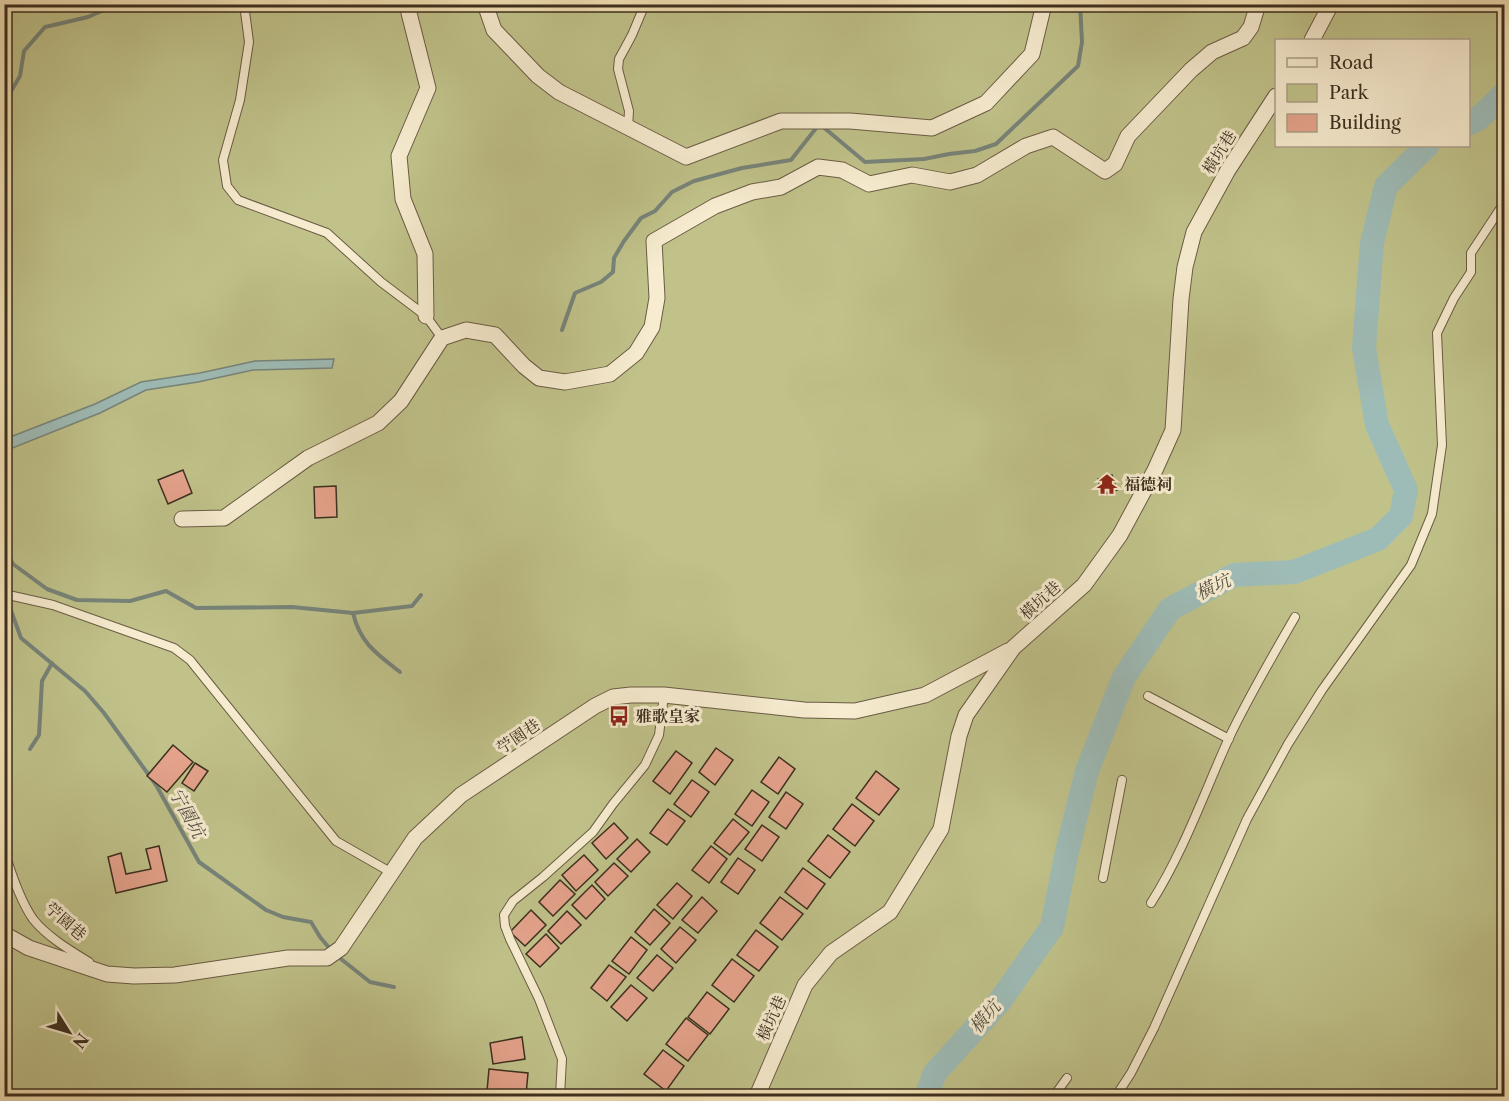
<svg xmlns="http://www.w3.org/2000/svg" width="1509" height="1101" viewBox="0 0 1509 1101" font-family="'Libre Caslon Text','Noto Serif TC',serif">
<rect width="100%" height="100%" fill="#f3e2b6"/>
<filter id="stains"><feTurbulence type="fractalNoise" baseFrequency=".00333" numOctaves="4"/><feColorMatrix values="0 0 0 0 .2 0 0 0 0 .09 0 0 0 0 .02 0 0 0 .5 -.17"/></filter>
<radialGradient id="worn" r=".72"><stop offset=".6" stop-color="#630" stop-opacity="0"/><stop offset="1" stop-color="#630" stop-opacity=".3"/></radialGradient>
<path fill="#c0c28a" stroke="#7e7854" stroke-width="1.5" fill-rule="evenodd" d="M5,5H1504V1096H5ZM1276,40H1468V146H1276Z"/>
<path fill="#9ebcb7" stroke="#77847a" stroke-width="1.5" d="M334,359L332,368L253,370L198,382L146,390L100,413L5,451V439L95,404L141,382L200,373L255,361Z"/>
<g fill="none" stroke-linecap="round" stroke-linejoin="round">
<g stroke="#77847a" stroke-width="4">
<path d="M4,103L20,76L24,51L45,27L88,17L117,4"/>
<path d="M822,126L865,162L924,159L949,154L975,151L996,144L1078,66L1082,42L1080,4"/>
<path d="M562,330L575,293L601,282L613,272L614,258L624,241L641,218L655,211L672,192L694,181L742,168L791,160L817,127"/>
<path d="M4,548L13,564L47,589L77,600L130,601L166,591L196,608L292,607L353,613L412,606L421,595"/>
<path d="M5,594L21,638L85,691L104,713L156,785L199,862L266,910L283,917L311,922L320,937L331,950"/>
<path d="M353,613C360,643 377,654 400,672"/>
<path d="M30,749L39,735L42,681L52,663"/>
<path d="M336,955L370,982L394,987"/>
</g>
<g stroke="#9ebcb7" stroke-width="24">
<path d="M1468,124L1478,119L1504,94"/>
<path d="M926,1096L935,1073L1000,1001L1052,927L1067,852L1087,771L1124,677L1170,609L1234,575L1294,572L1378,539L1401,516L1406,490L1377,425L1364,348L1372,243L1386,186L1427,146"/>
</g>
</g>
<g fill="#e5a38c" stroke="#3c2f1f" stroke-width="1.5">
<path d="M183,470L192,493L168,504L158,480Z"/>
<path d="M1112,475L1117,490L1102,495L1098,479Z"/>
<path d="M336,486L337,517L315,518L314,487Z"/>
<path d="M173,745L193,762L167,792L147,776Z"/>
<path d="M716,748L733,760L715,785L699,772Z"/>
<path d="M676,751L692,763L670,794L653,781Z"/>
<path d="M779,757L795,769L778,794L761,782Z"/>
<path d="M195,763L208,771L194,791L182,783Z"/>
<path d="M876,771L899,789L879,815L856,798Z"/>
<path d="M692,780L709,792L691,817L674,804Z"/>
<path d="M752,790L769,802L752,826L735,814Z"/>
<path d="M786,792L803,804L786,829L769,817Z"/>
<path d="M852,804L874,821L855,846L833,829Z"/>
<path d="M668,809L685,821L667,845L650,833Z"/>
<path d="M733,819L749,832L730,855L714,843Z"/>
<path d="M614,823L628,838L606,859L592,843Z"/>
<path d="M762,825L779,837L762,861L745,849Z"/>
<path d="M828,835L850,852L830,878L808,861Z"/>
<path d="M637,839L650,852L631,872L617,859Z"/>
<path d="M159,846L167,881L116,893L108,857L121,853L126,874L151,869L146,849Z"/>
<path d="M711,846L727,859L709,883L692,870Z"/>
<path d="M584,855L598,870L576,891L562,875Z"/>
<path d="M738,858L755,870L738,894L721,882Z"/>
<path d="M614,863L628,876L608,896L595,882Z"/>
<path d="M803,868L825,884L807,909L785,892Z"/>
<path d="M560,880L575,894L553,916L539,902Z"/>
<path d="M677,883L692,896L673,919L657,905Z"/>
<path d="M592,885L605,899L586,919L572,905Z"/>
<path d="M702,897L717,911L698,933L682,920Z"/>
<path d="M780,897L803,914L782,940L760,923Z"/>
<path d="M654,909L670,923L650,945L635,932Z"/>
<path d="M531,910L546,925L525,946L510,932Z"/>
<path d="M567,911L581,925L561,944L548,931Z"/>
<path d="M680,927L696,940L676,963L661,949Z"/>
<path d="M756,930L778,947L759,971L737,955Z"/>
<path d="M546,934L559,948L540,967L526,954Z"/>
<path d="M631,937L647,950L629,974L612,961Z"/>
<path d="M657,955L673,968L653,991L637,978Z"/>
<path d="M732,959L754,976L734,1002L712,985Z"/>
<path d="M609,965L626,977L607,1001L591,988Z"/>
<path d="M631,985L647,998L627,1021L611,1007Z"/>
<path d="M707,992L729,1009L710,1034L688,1017Z"/>
<path d="M686,1018L708,1035L688,1061L666,1044Z"/>
<path d="M522,1037L525,1059L493,1064L490,1043Z"/>
<path d="M663,1050L684,1066L666,1091L644,1074Z"/>
<path d="M489,1069L528,1073L526,1095L487,1091Z"/>
</g>
<g fill="none" stroke-linecap="round" stroke-linejoin="round">
<g stroke="#6a5c45" stroke-width="10">
<g id="lane">
<path d="M244,4L249,42L240,100L223,160L227,186L238,200L327,233L381,282L426,316L442,338"/>
<path d="M628,128L629,111L618,69L619,59L632,35L645,4"/>
<path d="M4,594L53,605L174,648L190,660L336,841L392,873"/>
<path d="M1148,696L1229,739"/>
<path d="M4,850C10,870 21,902 33,919C46,936 71,951 89,962"/>
<path d="M1103,878L1122,780"/>
<path d="M1151,903C1184,851 1204,793 1229,738C1249,696 1272,657 1295,617"/>
<path d="M560,1096L562,1059L539,999L510,939L505,926L504,915L513,901L543,877L593,832L613,804L645,765L659,735L664,695"/>
<path d="M1054,1096L1067,1078"/>
<path d="M1116,1096L1131,1073L1154,1028L1247,819L1288,744L1322,690L1411,565L1432,514L1442,445L1437,333L1454,298L1471,272V253L1504,203"/>
</g>
</g>
<g stroke="#6a5c45" stroke-width="17">
<g id="street">
<path d="M411,4L409,13L428,88L399,156L403,199L425,254L426,316"/>
<path d="M485,4L494,30L538,76L559,92L686,157L781,121H850L932,128L986,103L1032,54L1044,4"/>
<path d="M1312,40L1331,4"/>
<path d="M182,519L224,518L308,458L378,423L401,401L442,338L466,330L495,335L524,366L539,378L565,382L610,374L636,353L652,327L657,298L654,241L715,206L752,192L781,187L818,167L842,170L869,184L912,175L950,182L977,175L1026,146L1053,137L1105,171L1115,164L1128,136L1191,70L1212,52L1243,38L1251,27L1258,4"/>
<path d="M4,934L29,948L107,974L134,976L175,975L288,958H327L341,948L415,838L461,795L595,706L613,697L631,695H664L804,710L855,711L925,695L1008,651"/>
<path d="M757,1096L805,985L831,953L890,912L941,829L959,736L966,715L1013,648L1084,585L1120,535L1155,470L1173,430L1181,299L1185,267L1194,232L1228,170L1276,96"/>
</g>
</g>
<use href="#lane" stroke="#f7ecd0" stroke-width="8"/>
<use href="#street" stroke="#f7ecd0" stroke-width="15"/>
</g>
<defs>
<g id="temple-bare" transform="scale(1.62)"><path d="M0-6L5-2H3V0L6.5 2.5H4V6H1.5V3h-3V6H-4V2.5H-6.5L-3 0V-2H-5Z" fill="#8f2418" stroke="#f7ecd0" stroke-width="2.5" paint-order="stroke"/></g>
<g id="bus-bare" transform="scale(1.62)"><path d="M-5-6H5V4H4V6H2V4H-2V6H-4V4H-5ZM-3.5-4V0h7V-4ZM-3.5 1.2v1.5H-2V1.2ZM2 1.2v1.5H3.5V1.2Z" fill="#8f2418" stroke="#f7ecd0" stroke-width="2.5" paint-order="stroke"/></g>
</defs>
<g fill-rule="evenodd">
<use href="#temple-bare" x="1107" y="484"/>
<use href="#bus-bare" x="619" y="716"/>
</g>
<g text-anchor="middle" dominant-baseline="central" stroke-width="6" stroke-linejoin="round" paint-order="stroke">
<g font-size="16" fill="#3c2f1f" stroke="#f7ecd0">
<text transform="translate(1219 152) rotate(-58)">橫坑巷</text>
<text transform="translate(1040 600) rotate(-42)">橫坑巷</text>
<text transform="translate(518 736) rotate(-34)">苧園巷</text>
<text transform="translate(66 921) rotate(41)">苧園巷</text>
<text transform="translate(771 1018) rotate(-66)">橫坑巷</text>
</g>
<g font-size="16" font-weight="bold" fill="#3c2f1f" stroke="#f7ecd0" text-anchor="start">
<text x="1124" y="484">福德祠</text>
<text x="636" y="716">雅歌皇家</text>
</g>
<g font-size="18" font-style="italic" fill="#545245" stroke="#f7ecd0">
<text transform="translate(1213 587) rotate(-26)">橫坑</text>
<text transform="translate(187 813) rotate(61)">宁園坑</text>
<text transform="translate(985 1017) rotate(-49)">橫坑</text>
</g>
</g>
<rect width="1509" height="1101" fill="none" stroke="#f3e2b6" stroke-width="24"/>
<rect x="6" y="6" width="1497" height="1089" fill="none" stroke="#3c2f1f" stroke-width="3"/>
<rect x="12" y="12" width="1485" height="1077" fill="none" stroke="#3c2f1f" stroke-width="1.5"/>
<rect x="1275" y="39" width="195" height="108" fill="#f7ecd0" stroke="#aca089" stroke-width="1.5"/>
<rect x="1287" y="58" width="30" height="9" fill="#f7ecd0" stroke="#aca089" stroke-width="1.5"/>
<text x="1329" y="69" font-size="18" fill="#3c2f1f">Road</text>
<rect x="1287" y="84" width="30" height="18" fill="#c0c28a" stroke="#aca089" stroke-width="1.5"/>
<text x="1329" y="99" font-size="18" fill="#3c2f1f">Park</text>
<rect x="1287" y="114" width="30" height="18" fill="#e5a38c" stroke="#aca089" stroke-width="1.5"/>
<text x="1329" y="129" font-size="18" fill="#3c2f1f">Building</text>
<g transform="translate(69 1032) rotate(127)" stroke="#f7ecd0" stroke-width="4.5" paint-order="stroke">
<path d="M0-4.5L10 22L0 15L-10 22Z" fill="#3c2f1f"/>
<text y="-9" font-size="16" font-weight="bold" text-anchor="middle" fill="#3c2f1f">N</text>
</g>
<rect width="100%" height="100%" filter="url(#stains)"/>
<rect width="100%" height="100%" fill="url(#worn)"/>
</svg>
